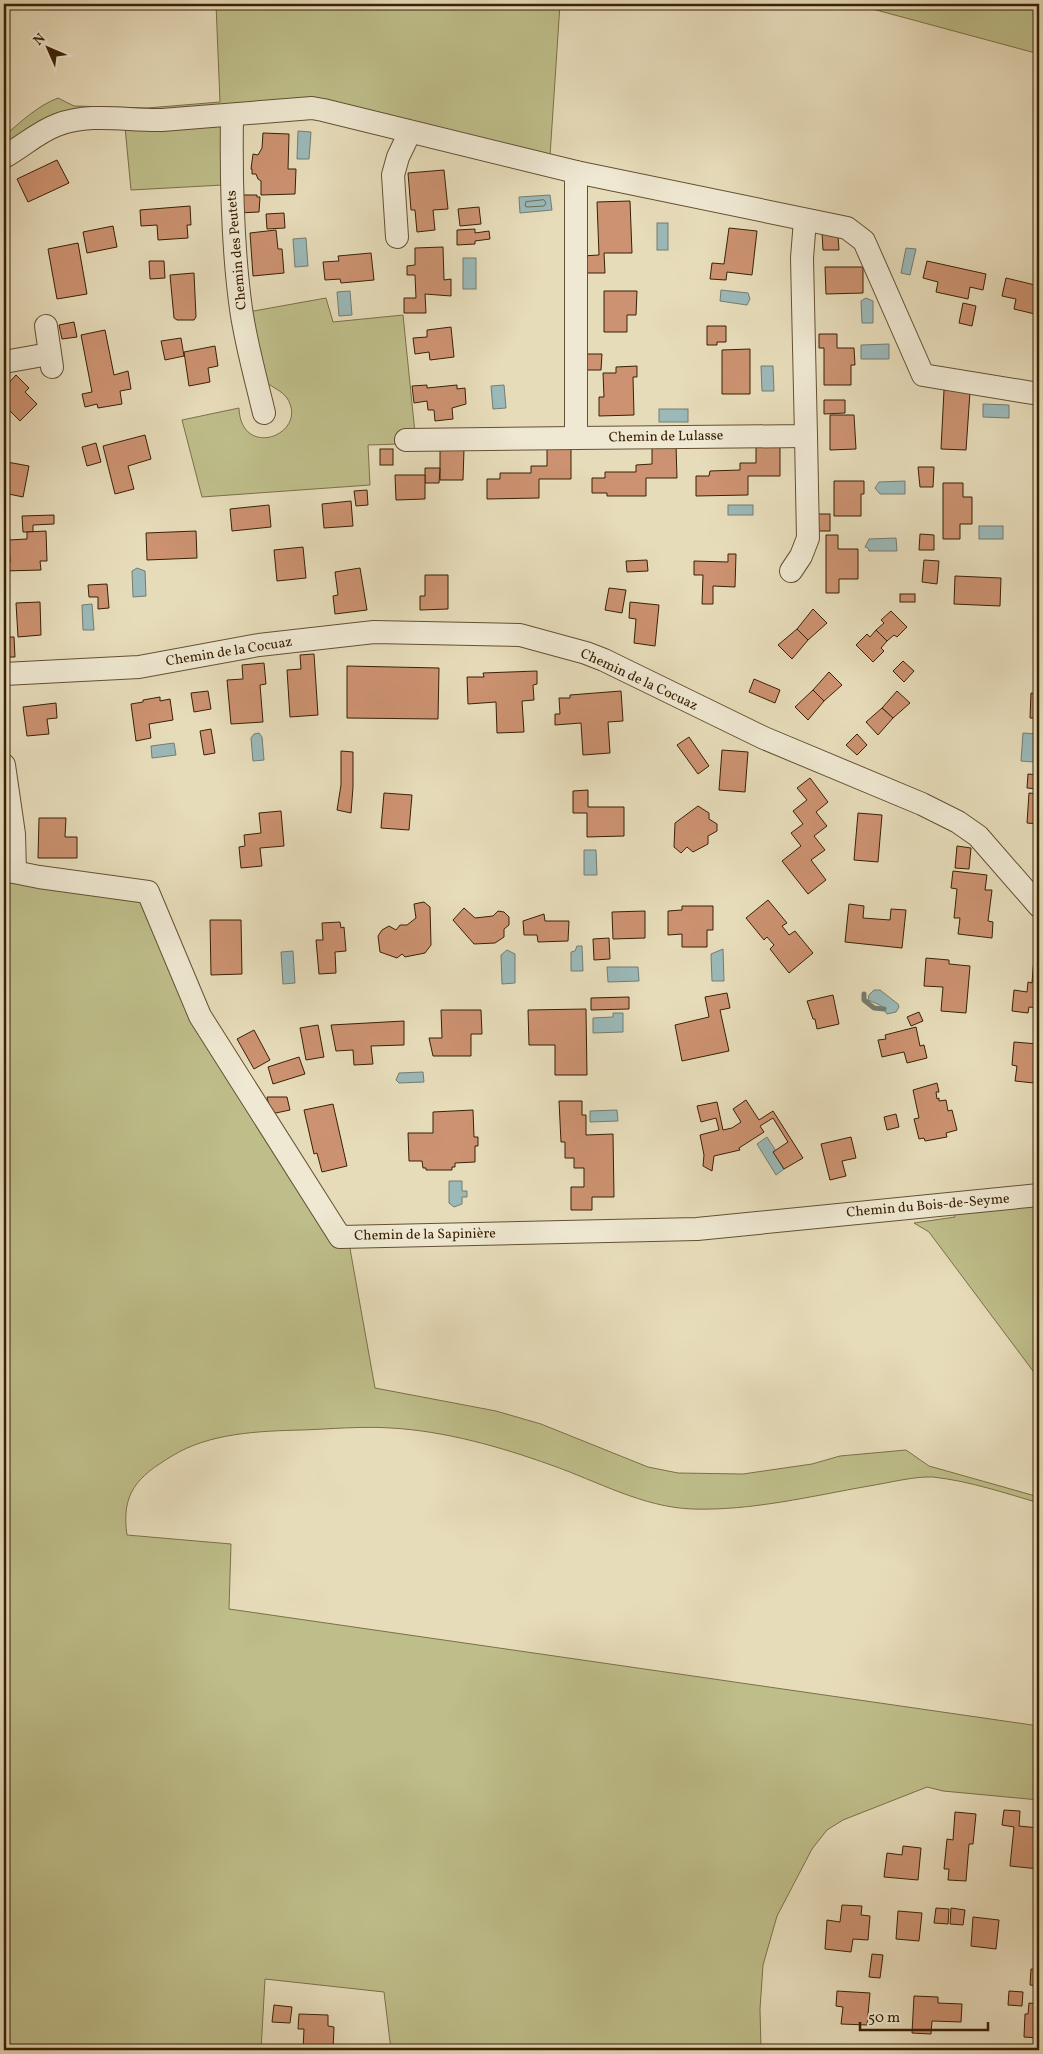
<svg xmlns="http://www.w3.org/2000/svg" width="1043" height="2054" viewBox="0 0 1043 2054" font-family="Vollkorn,serif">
<rect width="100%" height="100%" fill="#e7dcba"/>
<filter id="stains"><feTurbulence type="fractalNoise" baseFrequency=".004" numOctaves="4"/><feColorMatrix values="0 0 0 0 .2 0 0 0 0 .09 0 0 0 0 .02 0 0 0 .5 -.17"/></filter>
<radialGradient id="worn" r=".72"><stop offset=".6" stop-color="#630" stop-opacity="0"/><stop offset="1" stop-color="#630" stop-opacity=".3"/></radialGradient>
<g fill="#bebe8a" stroke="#7c7048">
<path d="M216,4H560L550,156L261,102L142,112L4,151V136C21,122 37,106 58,98L74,106L147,108L220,102Z"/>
<path d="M854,4H1039V54Z"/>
<path d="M218,124L225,129L223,185L131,190L125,127Z"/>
<path d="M326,298L333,322L403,315L415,433L399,444L368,445L370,485L202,497L182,420L239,408C241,461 310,434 287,398C281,390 273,388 266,382L248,312Z"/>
<path d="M4,879L145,896L196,1025L334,1247L349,1243L375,1388L496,1411L541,1424L648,1467L678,1473L743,1474L812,1464L840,1456L906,1450L929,1466L1039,1497V1503C1005,1493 969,1481 933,1477C915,1476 888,1483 869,1486C812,1496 751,1511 692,1509C642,1507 597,1481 551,1465C501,1447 445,1431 391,1428C362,1426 331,1429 302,1430C259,1431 209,1433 172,1456C137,1477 121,1493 127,1535L231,1544L229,1609L1039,1726V1800L943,1791L927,1787L843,1820L827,1830L812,1849L777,1916L763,1965L760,2009L761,2050H391L384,1992L265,1979L261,2050H4Z"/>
<path d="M1039,1201V1379L929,1232L914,1223L955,1217L954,1209Z"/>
</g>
<g fill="#9bb9b9" stroke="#747c71">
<path d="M298,131L311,132L309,159H297Z"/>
<path d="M550,195L552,210L520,213L519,197Z"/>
<rect x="657" y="223" width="11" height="27"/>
<path d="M306,238L308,266L295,267L293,239Z"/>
<path d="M906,248L916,249L910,275L901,273Z"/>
<rect x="463" y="258" width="13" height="31"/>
<path d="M721,290L748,293L750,299L747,305L720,301Z"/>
<path d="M350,291L352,315L339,316L337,292Z"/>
<path d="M866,298L873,301V323H862L861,301Z"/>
<path d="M889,344V359H861V345Z"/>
<path d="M761,366H773L774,391H762Z"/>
<path d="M504,385L506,408L493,409L491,386Z"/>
<path d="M983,404L1009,405V418L983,417Z"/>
<rect x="659" y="409" width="29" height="13"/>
<path d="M905,481V494H880L875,488L879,482Z"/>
<rect x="728" y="505" width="25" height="10"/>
<rect x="979" y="526" width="24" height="13"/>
<path d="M896,538L897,551H869L868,548L865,547L869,539Z"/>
<path d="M137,568L145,571L146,596L133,597L132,571Z"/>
<path d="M92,604L94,630H83L82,605Z"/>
<path d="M259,733L262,737L264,760L253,761L251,738L254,734Z"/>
<path d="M1023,733L1036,734L1034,762L1021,761Z"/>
<path d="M174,743L176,755L152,758L151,746Z"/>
<path d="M584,850H596L597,875H584Z"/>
<path d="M577,946H582L583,971H571V952L575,951Z"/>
<path d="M723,949L724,981H712L711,954Z"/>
<path d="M507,950L515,954V983L502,984L501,955Z"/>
<path d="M293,951L295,983L283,984L281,952Z"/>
<path d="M607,967H638L639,981L608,982Z"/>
<path d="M880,990L898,1004L899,1007L896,1012L887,1014L880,1005L868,1000L869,995L874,990Z"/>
<path d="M613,1013H623V1032L593,1033V1018L613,1017Z"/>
<path d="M423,1072L424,1082L399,1083L396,1080L399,1073Z"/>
<path d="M617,1110L618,1121L590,1122V1111Z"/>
<path d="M767,1137L776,1151L774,1153L784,1169L776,1175L757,1144Z"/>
<path d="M449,1181H462V1191H467V1197H462V1204L454,1207L449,1203Z"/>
</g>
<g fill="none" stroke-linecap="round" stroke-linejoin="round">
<path stroke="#6a6d5f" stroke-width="1" d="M544,200L546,203L544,206L527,207L525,206L526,202Z"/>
<path stroke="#747c71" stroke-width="5" d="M864,994V1000L874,1008L884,1009"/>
</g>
<g fill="#cc9271" stroke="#392105">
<path d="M263,133L289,134L288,169H296L295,194L261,195V181L258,179L256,174H252V169H251L253,154L258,155L262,148Z"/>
<path d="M57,160L69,183L28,202L17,179Z"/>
<path d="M444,170L448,209L433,210L435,230L417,232L415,210H411L408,173Z"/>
<path d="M239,195H257V197H260L259,212L238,213Z"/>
<path d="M630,201L632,253H604L605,273H583L582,256L599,255L597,202Z"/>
<path d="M190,206L191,225H187L188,238L158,240L157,225L141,226L140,210Z"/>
<path d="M479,207L481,224L460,226L458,209Z"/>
<path d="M284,213L285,228L267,229L266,214Z"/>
<path d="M113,226L117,247L87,253L83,232Z"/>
<path d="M729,228L757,231L752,275L727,272L726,280L710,279L712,263L724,264Z"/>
<path d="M475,229V233L489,231L490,239L475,241V244L457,245V230Z"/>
<path d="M276,230L278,249H282L284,273L253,276L250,233Z"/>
<path d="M822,233L838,236L839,250H823Z"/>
<path d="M78,243L87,294L57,299L48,249Z"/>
<path d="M443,247L444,280L451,279V296L425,294L426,313H404V298H416L415,275H407V266L415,265V248Z"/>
<path d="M371,253L374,280L341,283L340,279L325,280L323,262L339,261L338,256Z"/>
<path d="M149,261H164L165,278L150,279Z"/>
<path d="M927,261L986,274L983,290L970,287L968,299L936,292L938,282L923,278Z"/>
<path d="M825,267H863V293L826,294Z"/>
<path d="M194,273L196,317L194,320H177L174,318L170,275Z"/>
<path d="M1006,278L1039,286V315L1014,309L1016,299L1002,296Z"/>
<path d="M604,291H637L636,315H627V332H604Z"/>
<path d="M963,303L976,306L972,326L959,323Z"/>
<path d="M74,322L77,337L62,339L59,325Z"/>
<path d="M707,326H726V342H717V345H707Z"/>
<path d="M451,327L454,357L430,360L429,352L415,354L413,338L427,337V330Z"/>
<path d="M105,330L114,375L128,371L131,389L120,391L122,404L98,408L97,404L85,407L82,394L92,392L81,335Z"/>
<path d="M819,334H837V348H854L855,365H851V385H824V348H819Z"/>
<path d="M181,338L184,356L165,360L161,341Z"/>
<path d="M215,346L218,366L208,368L210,382L189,386L184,352Z"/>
<path d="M750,349V394H722V350Z"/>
<path d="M584,354H602L601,370H583Z"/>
<path d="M637,366V377H633L634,415L599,416V397H604L603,373H616V367Z"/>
<path d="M16,375L29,388L25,392L37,404L20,421L4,405V388Z"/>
<path d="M427,385V388L457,385V389L465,388L466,404L452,408L453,419L435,421L434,410H428L427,401L414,403L412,386Z"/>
<path d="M944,390L970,392L966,450L941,449Z"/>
<path d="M824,400H845V413L824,414Z"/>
<path d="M830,415H854L856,449L830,450Z"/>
<path d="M145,435L151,459L128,466L134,489L115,494L103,446Z"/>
<path d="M96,443L101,462L87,466L82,447Z"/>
<path d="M756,444H780V476H748V495L696,496V476H709L710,471L740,470V463H756Z"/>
<path d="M676,445L677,478H646V496H607V493H592V478H605V472H636V465L652,464V446Z"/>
<path d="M547,447H571V479H539V498L487,499V479H500V473H531V466H547Z"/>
<rect x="380" y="449" width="13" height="16"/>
<path d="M440,449H464L463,480H440Z"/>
<path d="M7,462L29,466L23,497L4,493V479Z"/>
<path d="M918,467H934L933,487H920Z"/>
<path d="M425,468H440L439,483H425Z"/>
<path d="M395,475H425V499L396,500Z"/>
<path d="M834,481H864V494H861V516H834Z"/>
<path d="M943,483H963V497H972V524H960V539H943Z"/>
<path d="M367,490L368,505L356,506L354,491Z"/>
<path d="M351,501L353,526L324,528L322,504Z"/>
<path d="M269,505L271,527L232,531L230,509Z"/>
<rect x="816" y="514" width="14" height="17"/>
<path d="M54,515V524L33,525V532H23L22,516Z"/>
<path d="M46,531L47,561H40L41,570L4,571V562H10L9,540L27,539V532Z"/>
<path d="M196,531L197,558L147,560L146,533Z"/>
<path d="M920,534L934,535V550H919Z"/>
<path d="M826,535H838V549H858V579H839V593H826Z"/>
<path d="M303,547L306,578L277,581L274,550Z"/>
<path d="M728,554H736L735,587L713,586V604H702L703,575H694V561L728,562Z"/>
<path d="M647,560L648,571L627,572L626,561Z"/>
<path d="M924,560L939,561L937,584L922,582Z"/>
<path d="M360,568L367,610L335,614L333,596L338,595L335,572Z"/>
<path d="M425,575H448V609L420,610V596H425Z"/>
<path d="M955,576L1001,578L1000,606L954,604Z"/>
<path d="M107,584L109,608L98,609V597H89L88,585Z"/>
<path d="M609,588L626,590L622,613L605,610Z"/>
<rect x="900" y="594" width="15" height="8"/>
<path d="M40,602L41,635L18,637L16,603Z"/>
<path d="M630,602L659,605L655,646L634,643L636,619L629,618Z"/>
<path d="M813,609L827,623L808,640L797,629Z"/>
<path d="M891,611L907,627L897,637L894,635L887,641L876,630L884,623L881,620Z"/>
<path d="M797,629L808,640L792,659L778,645Z"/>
<path d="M876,630L887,641L881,648L884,651L873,662L856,645L867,634L870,637Z"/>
<path d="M4,637H14L15,657H4Z"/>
<path d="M314,654L318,715L290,717L287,670L301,669L300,655Z"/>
<path d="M903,661L914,671L904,682L893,671Z"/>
<path d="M264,663L266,684L260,685L263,722L231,724L227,680L243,679L242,665Z"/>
<path d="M347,666L439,668L438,719L347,718Z"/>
<path d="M537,671V684L533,685L534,700L522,701L524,732L497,733L496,702L468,704L467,677H484L483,673Z"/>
<path d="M829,672L842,685L824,701L813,690Z"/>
<path d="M754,679L780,690L775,703L749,692Z"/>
<path d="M813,690L824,701L808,720L795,707Z"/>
<path d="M208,691L211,709L194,712L191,693Z"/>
<path d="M621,691L623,721L608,722L610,753L583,755L581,723L555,725V714H560L559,698H570V695Z"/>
<path d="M897,691L910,703L893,718L882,708Z"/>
<path d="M1031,693L1039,694V718H1030Z"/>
<path d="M160,697V701L170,699L173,720L149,724L151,738L136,741L131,704L143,702V700Z"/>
<path d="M56,703L57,718L47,719L49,734L27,736L23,707Z"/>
<path d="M882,708L893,718L878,735L866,722Z"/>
<path d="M211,729L215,753L204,755L200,731Z"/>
<path d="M857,734L867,745L857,755L846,745Z"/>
<path d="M689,737L709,766L698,774L677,745Z"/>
<path d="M722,750L748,752L745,792L719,790Z"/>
<path d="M341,751L353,752V787L351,813L337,810L341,785Z"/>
<path d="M1028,774L1039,775V789L1027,788Z"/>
<path d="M810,778L828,802L816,812L827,826L814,836L825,850L811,860L826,880L808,894L782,861L801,846L791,833L803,824L793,811L807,800L797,788Z"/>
<path d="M588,790V807H624V836L587,837V813H573V791Z"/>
<path d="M384,793L412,795L409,830L381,828Z"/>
<path d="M1029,793L1039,794V824L1027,823Z"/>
<path d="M698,806L709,813V819L717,824V831L708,836V844L693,852L687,847L681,853L674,847L675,823Z"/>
<path d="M281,811L284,846L260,848L262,866L241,868L239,847L245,846L244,835L261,833L259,813Z"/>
<path d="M858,813L882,815L878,862L854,860Z"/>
<path d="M39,818H66L65,837H77V858H38Z"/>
<path d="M957,846L971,848L969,869L955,868Z"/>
<path d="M953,871L987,875L985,890H992L988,921L993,922L992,938L958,934L960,918H954L957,889L951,888Z"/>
<path d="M768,900L787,923L782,926L789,935L795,931L813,953L789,973L770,949L774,945L767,937L764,940L746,918Z"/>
<path d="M424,902L430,907L431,945L425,953L405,957L402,954L397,958L380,952L378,936L382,930L389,926L396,930L400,925H407L416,918L414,904Z"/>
<path d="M849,904L864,906L863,918L890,920L891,909L906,910L902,948L845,942Z"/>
<path d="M682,906H713V930H707V947H682V934L668,935V911L682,910Z"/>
<path d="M464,908L475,918L493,916L498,911L504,912L509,917V925L504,929V937L495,943L474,944L453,920Z"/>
<path d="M645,911V938L613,939L612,912Z"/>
<path d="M544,914L545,921H569L568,941L538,942L537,935H524L523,921Z"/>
<path d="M210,920H241L242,974L211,975Z"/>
<path d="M340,922L341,928L344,927L346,951L335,952L336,973L319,974L316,940H323L322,923Z"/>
<path d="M609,938L610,959L594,960L593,939Z"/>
<path d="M1034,957H1039V1008L1029,1007L1028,1013L1012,1011L1014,990L1027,992L1028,982L1032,983Z"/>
<path d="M926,958L949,960V964L970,966L966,1013L941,1011L943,987L924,986Z"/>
<path d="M727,993L730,1008L720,1010L729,1051L682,1061L675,1025L709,1017L705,997Z"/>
<path d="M833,995L839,1024L817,1029L815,1019H813L807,1001Z"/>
<path d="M629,997V1009L591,1010V998Z"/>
<path d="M586,1009L587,1075H555V1045H529L528,1010Z"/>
<path d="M441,1010H481L482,1034H471V1056H433L429,1038H442Z"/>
<path d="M919,1012L923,1021L911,1026L907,1017Z"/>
<path d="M404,1021V1045L371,1046L373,1064L354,1065L353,1050L336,1051L331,1025Z"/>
<path d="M318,1025L324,1057L306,1060L300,1028Z"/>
<path d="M916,1027L920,1046L924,1045L927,1058L907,1063L904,1052L882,1057L878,1040L886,1039L885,1035Z"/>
<path d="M254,1030L270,1060L254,1069L237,1039Z"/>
<path d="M1014,1042L1038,1044L1034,1083L1015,1081L1017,1066L1012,1065Z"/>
<path d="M299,1057L305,1074L273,1084L268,1067Z"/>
<path d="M937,1083L939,1092H936L937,1099L939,1098V1101L946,1100L948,1111L952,1110L957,1130L946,1133L947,1137L925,1141L924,1138L919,1139L914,1119L919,1118L913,1090Z"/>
<path d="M267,1097H287L290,1110L271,1114Z"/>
<path d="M746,1100L759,1120L773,1111L803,1158L784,1169L773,1152L788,1142L773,1118L760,1126L764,1132L739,1148L740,1150L714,1156L712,1171L703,1166L704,1155L700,1135L719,1130L716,1118L701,1122L697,1106L717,1102L723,1130L732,1128L741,1122L733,1109Z"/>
<path d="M559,1101H582V1115H586V1135L613,1134L614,1197H592V1210H571V1187H584V1168H574V1158H565V1142H561Z"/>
<path d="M333,1104L347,1166L322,1172L317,1153L314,1154L304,1110Z"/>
<path d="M473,1110L474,1137H478V1146H475V1162L455,1163V1167H452V1170H426V1168H423L422,1161H409L408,1133H433V1112Z"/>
<path d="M896,1114L899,1127L887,1130L884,1117Z"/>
<path d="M851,1137L856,1158L842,1161L846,1176L830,1180L821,1144Z"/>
<path d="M1004,1810L1020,1811L1019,1826L1039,1828V1869L1010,1866L1014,1827L1002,1825Z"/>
<path d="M955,1812L976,1814L973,1844H969L966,1881L948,1880L949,1869H944L947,1839L953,1840Z"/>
<path d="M903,1846L921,1848L918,1880L884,1877L887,1853L902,1855Z"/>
<path d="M842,1905L862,1906L861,1915L870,1916L868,1940L853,1939L851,1952L825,1949L827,1920L840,1922Z"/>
<path d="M936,1908L949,1909L948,1924L934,1923Z"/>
<path d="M951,1908L965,1910L963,1925L950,1924Z"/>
<path d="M898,1911L922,1913L919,1941L896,1939Z"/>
<path d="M973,1917L999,1920L996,1949L971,1946Z"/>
<path d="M872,1954L883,1955L880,1978L869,1977Z"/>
<path d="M1031,1969L1039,1970V1986L1030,1985Z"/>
<path d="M837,1991L870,1993L867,2025L841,2024L843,2007L836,2006Z"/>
<path d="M1009,1991L1023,1992L1022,2006L1008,2005Z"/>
<path d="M914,1996L938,1997V2003L962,2004L961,2022L932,2021L931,2034L912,2033Z"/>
<path d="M1029,2003L1039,2004V2038L1024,2037L1025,2014H1028Z"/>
<path d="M274,2005L292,2007L290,2023L272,2022Z"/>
<path d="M299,2014L328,2015V2026L334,2027L333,2050H303L304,2029H298Z"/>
</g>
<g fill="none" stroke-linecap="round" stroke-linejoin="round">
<g stroke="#645032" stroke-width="24">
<g id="minor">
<path d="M232,115C231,180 232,244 241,309C246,344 256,379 264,413"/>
<path d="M4,157C22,147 38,132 57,125C91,112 127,121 162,120L312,108L323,110L576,172L847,228L864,241L923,375L1039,394"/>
<path d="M576,172V438L806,436L802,258L805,220"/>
<path d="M397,237L393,175L398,157L410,132"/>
<path d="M46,326L52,367"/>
<path d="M4,362L49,354"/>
<path d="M406,440L576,438"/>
<path d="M791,571L801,556L808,538L806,436"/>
<path d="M4,674L139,667L259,645L374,632L520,635L586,653L604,660L764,738L922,804L958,822L978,836L1039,906"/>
<path d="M4,765L14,834L15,872"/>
<path d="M4,870L39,877L148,892L200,1016L340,1237L697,1229L1039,1195"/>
</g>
</g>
<use href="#minor" stroke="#efe8d2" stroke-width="22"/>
</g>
<g text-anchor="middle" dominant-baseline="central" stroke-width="5" stroke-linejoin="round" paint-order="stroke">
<g font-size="14" fill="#392105" stroke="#efe8d2">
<text transform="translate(237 250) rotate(-95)">Chemin des Peutets</text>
<text transform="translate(666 437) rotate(-1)">Chemin de Lulasse</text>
<text transform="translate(229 652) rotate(-9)">Chemin de la Cocuaz</text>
<text transform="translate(639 680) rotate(25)">Chemin de la Cocuaz</text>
<text transform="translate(928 1206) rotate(-5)">Chemin du Bois-de-Seyme</text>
<text transform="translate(425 1235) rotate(-1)">Chemin de la Sapinière</text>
</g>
</g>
<rect width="1043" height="2054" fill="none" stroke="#e7dcba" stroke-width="20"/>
<rect x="5" y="5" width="1033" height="2044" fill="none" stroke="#392105" stroke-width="2.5"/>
<rect x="10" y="10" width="1023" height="2034" fill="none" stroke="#392105"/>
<g transform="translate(48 48) rotate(315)" stroke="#efe8d2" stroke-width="4" paint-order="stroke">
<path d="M0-4L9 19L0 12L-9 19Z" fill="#392105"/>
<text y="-8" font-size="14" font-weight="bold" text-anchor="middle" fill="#392105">N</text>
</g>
<path d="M860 2022v8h128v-8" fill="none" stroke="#392105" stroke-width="2.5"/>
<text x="868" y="2022" font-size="15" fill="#392105" stroke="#efe8d2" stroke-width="4" paint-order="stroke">50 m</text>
<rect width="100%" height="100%" filter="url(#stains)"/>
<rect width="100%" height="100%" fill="url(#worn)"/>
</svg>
